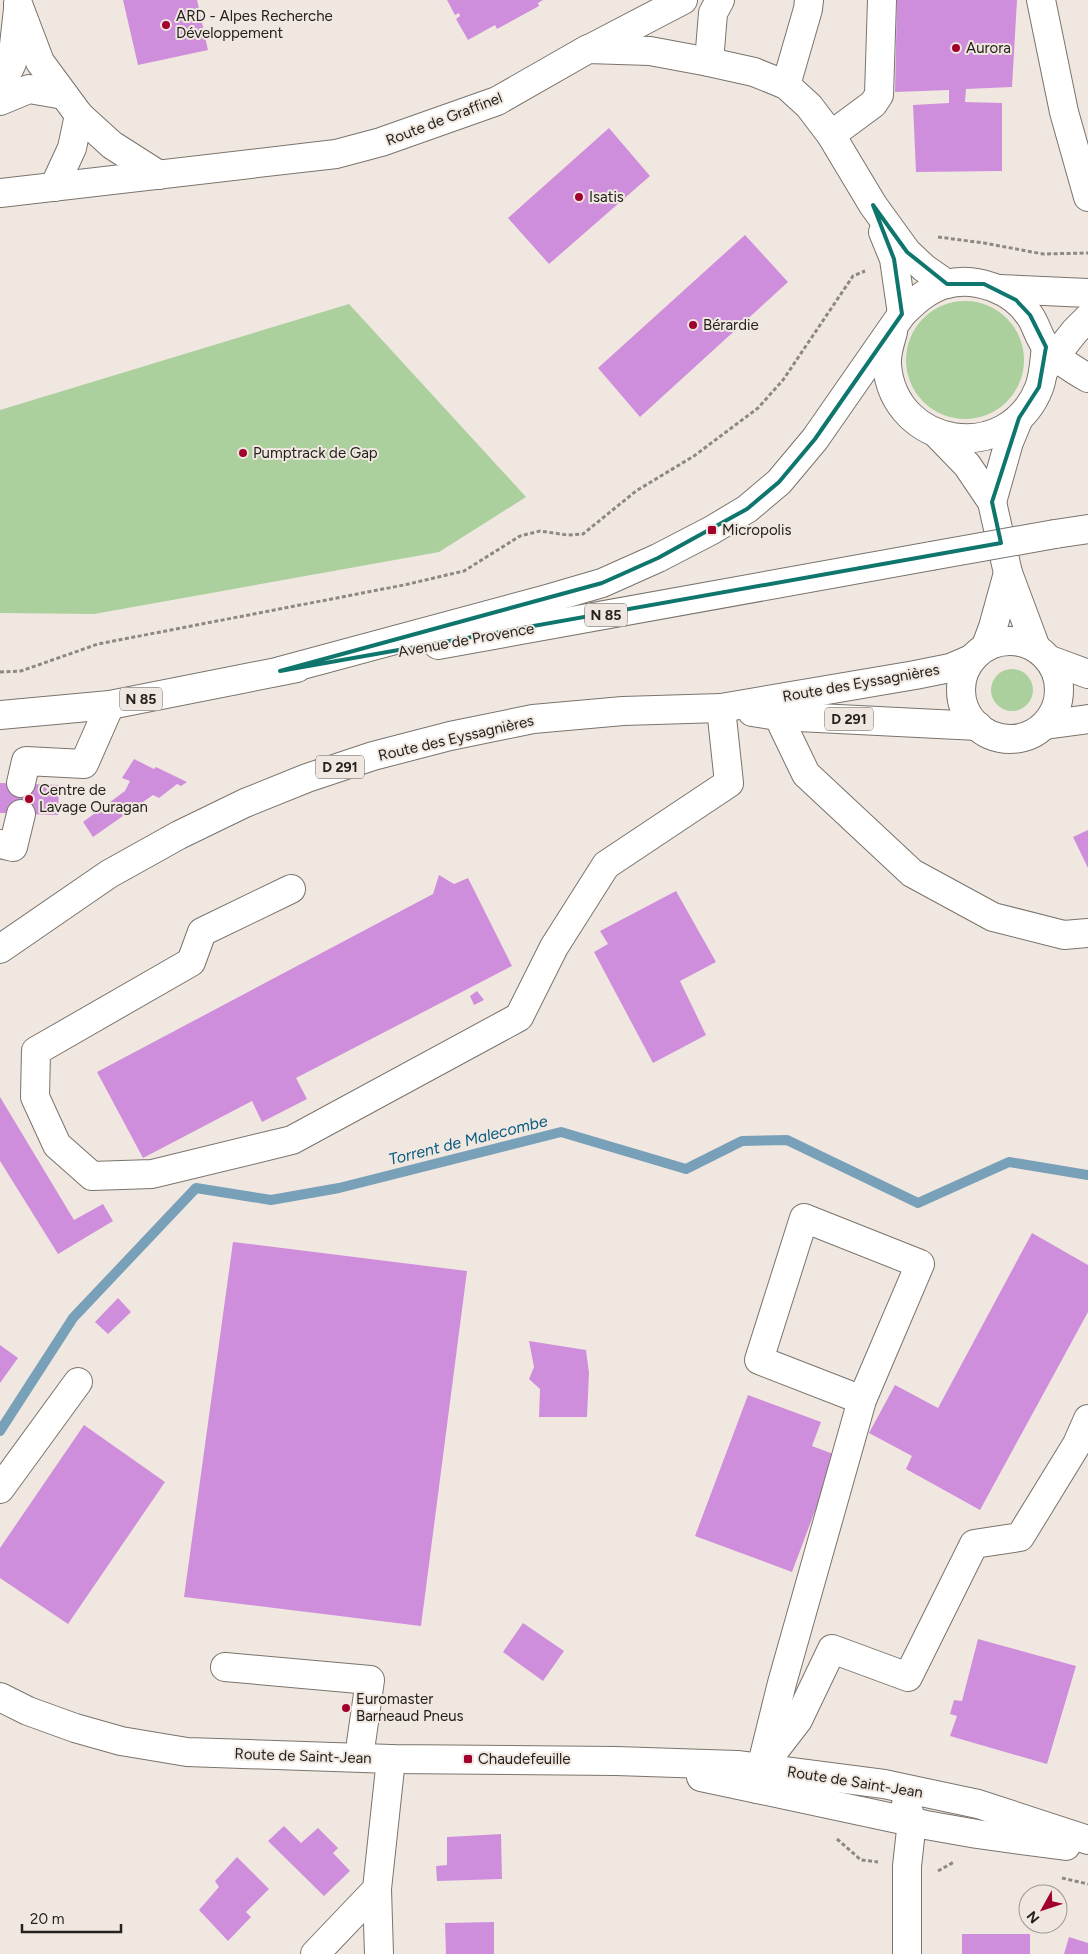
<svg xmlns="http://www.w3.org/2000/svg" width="1088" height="1954" viewBox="0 0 1088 1954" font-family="Figtree,sans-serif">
<rect width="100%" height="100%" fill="#f0e8e0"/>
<g fill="#accf9e">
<circle cx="965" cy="360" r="59"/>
<path d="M349,304L526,497L439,552L94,614L0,613V410Z"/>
<circle cx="1012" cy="690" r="21"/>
</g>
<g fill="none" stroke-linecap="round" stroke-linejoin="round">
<path stroke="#79a0b9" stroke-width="10" d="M0,1431L73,1318L196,1188L271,1200L339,1188L561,1132L686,1169L742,1141L787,1140L918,1203L1009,1162L1088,1175"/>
</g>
<g fill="#cf8edb">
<path d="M123,0H197L208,50L138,65Z"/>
<path d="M447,0H543L538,3L539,6L497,29L495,25L468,40L456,19L460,16L459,13L455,15Z"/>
<path d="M897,0H1017L1012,87L966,89L965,102L1002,103V171L916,172L913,105L949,103V90L895,92Z"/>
<path d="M609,128L650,176L549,264L508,218Z"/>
<path d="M745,235L788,282L640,417L598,368Z"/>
<path d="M134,759L154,769L156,767L187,782L181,786L177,784L159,798L153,795L93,837L83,822L125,791L130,781L122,778Z"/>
<path d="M0,783L59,785L58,815L0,813Z"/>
<path d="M1088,830V868L1073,837Z"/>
<path d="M439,875L454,884L468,878L512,966L296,1078L307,1099L262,1122L252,1101L143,1158L97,1072L433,894Z"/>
<path d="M676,891L716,962L680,981L706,1035L653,1063L594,952L608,944L600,931Z"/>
<path d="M477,991L484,1000L474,1005L470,996Z"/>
<path d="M0,1097L74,1220L103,1204L113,1221L58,1254L0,1161Z"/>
<path d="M1032,1233L1088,1265V1312L980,1510L906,1469L912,1456L869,1433L895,1385L938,1408Z"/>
<path d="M233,1242L467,1271L421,1626L184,1597Z"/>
<path d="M118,1298L131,1312L108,1334L95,1322Z"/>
<path d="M529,1341L586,1350L589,1373L587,1417H539L540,1389L529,1379L534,1367Z"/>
<path d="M0,1345L18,1358L0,1383Z"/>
<path d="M748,1395L821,1422L812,1446L836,1455L792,1572L695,1536Z"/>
<path d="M84,1425L165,1482L68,1624L0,1578V1548Z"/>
<path d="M523,1623L564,1651L543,1681L503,1652Z"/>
<path d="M978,1639L1076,1666L1047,1764L950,1736L957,1716L950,1714L954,1700L962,1701Z"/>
<path d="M284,1826L301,1843L318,1828L338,1848L333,1853L350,1871L324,1896L268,1841Z"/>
<path d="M501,1834L502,1879L437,1881L436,1866L447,1865V1837Z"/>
<path d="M237,1857L269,1889L246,1912L251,1917L228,1941L199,1910L219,1887L215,1881Z"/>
<path d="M494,1922V1954H446L445,1923Z"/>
<rect x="962" y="1934" width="68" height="20"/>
<path d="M1069,1937L1088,1943V1954H1064Z"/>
</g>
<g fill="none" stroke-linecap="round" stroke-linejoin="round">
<g stroke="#7a736c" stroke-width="30">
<g id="minor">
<path d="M1041,0L1064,112L1088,197"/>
<path d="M18,4L40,62L79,115L112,145L159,175"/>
<path d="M591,48L683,0"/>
<path d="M709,62L713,13L720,0"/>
<path d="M786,85L808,9L809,0"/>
<path d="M0,88L12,63L18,9"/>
<path d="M0,101L29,89L64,95"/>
<path d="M831,135L873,104L879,95L882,0"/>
<path d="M54,187L72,148L79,115"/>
<path d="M0,193L336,154L381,142L497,101L588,49L650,51L709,62L754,72L786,85L809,106L831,135L873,205L907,252L924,268L947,284"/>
<path d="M883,232L894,259L902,314"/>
<path d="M999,289L1088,293"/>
<path d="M1044,370L1075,331L1088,318"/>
<path d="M778,716L806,774L912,873L993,917L1064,935L1088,933"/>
<path d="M21,783L26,761L84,764L110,705"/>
<path d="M0,844L13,847L21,814"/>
<path d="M291,889L202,932L191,962L36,1051L35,1097L57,1145L92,1176L152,1174L292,1140L519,1017L554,947L606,865L729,783L721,708"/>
<path d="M0,1489L78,1382"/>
<path d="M225,1667L370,1680L359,1757"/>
<path d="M0,1697L28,1711L75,1728L121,1741L187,1752L391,1759L616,1761L737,1765L884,1784L978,1804L1088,1840"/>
<path d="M761,1768L782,1683L862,1400L920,1264L804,1218L759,1360L862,1400"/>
<path d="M701,1777L926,1825L977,1834L1066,1846"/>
<path d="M757,1789L761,1768L798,1720L832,1649L908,1677L974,1544L1020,1537L1077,1444L1088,1419"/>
<path d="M906,1804L912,1821L907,1866V1954"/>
<path d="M377,1889L379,1954"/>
<path d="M315,1954L377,1889L391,1759"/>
</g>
</g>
<g stroke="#7a736c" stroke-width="30">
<g id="major">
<path d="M893,332C890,343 886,354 887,365C894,449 1008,466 1039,388C1044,375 1044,361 1046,347"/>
<path d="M937,434L967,465L992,502L1008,573L1036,648"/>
<path d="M992,502L1009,442L1019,418"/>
<path d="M1055,534L1088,529"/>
<circle cx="1010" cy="690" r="49"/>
<path d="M438,645L931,556"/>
<path d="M986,646L993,627L1008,573"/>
<path d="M1050,660L1088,674"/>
<path d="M280,671L547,599L602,583L658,558L712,530L747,509L779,482L815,439L902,314C915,301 928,289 946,284C976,276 1013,290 1030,316C1037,326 1039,340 1048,349C1059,361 1074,370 1088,378"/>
<path d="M752,712L778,716L978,726"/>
<path d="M0,715L110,705L297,668"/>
<path d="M1045,725L1088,719"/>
<path d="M0,949L109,874L179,835L245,803L307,778L373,756L450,736L533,719L623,711L721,708L915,675L950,668L971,659"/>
</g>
</g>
<g stroke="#8e8883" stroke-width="3" stroke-dasharray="4 2.5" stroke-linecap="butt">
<path d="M938,237L984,243L1043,254L1088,253"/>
<path d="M0,672L21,671L98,644L404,585L464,571L520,536L540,531L567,535L583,534L636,491L694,456L758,408L783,380L853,276L865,271"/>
<path d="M837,1839L861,1860L878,1862"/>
<path d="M938,1871L954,1862"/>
<path d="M1062,1878L1088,1884"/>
</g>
<use href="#minor" stroke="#fff" stroke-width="28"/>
<use href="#major" stroke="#fff" stroke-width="28"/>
<g stroke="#7a736c" stroke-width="30" stroke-linecap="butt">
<path id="major-bridge" d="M931,556L1055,534"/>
</g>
<use href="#major-bridge" stroke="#fff" stroke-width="28"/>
</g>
<path fill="none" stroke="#0f766e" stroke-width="4" stroke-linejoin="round" d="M873,205L907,252L947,284H984L1016,300L1030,315L1046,347L1039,387L1019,418L992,502L1001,543L280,671L602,583L658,558L747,509L779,482L815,439L902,314L894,259Z"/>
<g fill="#a2012e" stroke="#f0e8e0" stroke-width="2">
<circle cx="166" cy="25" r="5"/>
<circle cx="956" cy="48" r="5"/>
<circle cx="579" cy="197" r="5"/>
<circle cx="693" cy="325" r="5"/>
<circle cx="243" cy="453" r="5"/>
<rect x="707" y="525" width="10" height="10" rx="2.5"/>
<circle cx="29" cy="799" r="5"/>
<circle cx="346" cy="1708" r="5"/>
<rect x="463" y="1754" width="10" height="10" rx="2.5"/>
</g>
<g text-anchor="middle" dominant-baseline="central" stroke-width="4" stroke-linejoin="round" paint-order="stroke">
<g fill="#f0e8e0" stroke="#615d58" stroke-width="1">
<rect x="585" y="603.5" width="42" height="23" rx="4"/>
<rect x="120" y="687.5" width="42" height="23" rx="4"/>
<rect x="825" y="707.5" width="48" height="23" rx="4"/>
<rect x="316" y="755.5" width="48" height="23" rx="4"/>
</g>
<g font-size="14" font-weight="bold" fill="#24211e">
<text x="606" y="615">N 85</text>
<text x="141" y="699">N 85</text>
<text x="849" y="719">D 291</text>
<text x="340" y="767">D 291</text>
</g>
<g font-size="15" fill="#24211e" stroke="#f0e8e0" text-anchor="start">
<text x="176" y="16">ARD - Alpes Recherche<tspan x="176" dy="17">Développement</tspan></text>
<text x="966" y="48">Aurora</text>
<text x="589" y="197">Isatis</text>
<text x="703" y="325">Bérardie</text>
<text x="253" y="453">Pumptrack de Gap</text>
<text x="722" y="530">Micropolis</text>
<text x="39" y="790">Centre de<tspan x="39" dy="17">Lavage Ouragan</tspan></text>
<text x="356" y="1699">Euromaster<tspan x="356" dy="17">Barneaud Pneus</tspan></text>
<text x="478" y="1759">Chaudefeuille</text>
</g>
<g font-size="15" fill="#24211e" stroke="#f0e8e0">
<text transform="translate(444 119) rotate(-21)">Route de Graffinel</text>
<text transform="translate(466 640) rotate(-10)">Avenue de Provence</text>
<text transform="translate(861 683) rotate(-10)">Route des Eyssagnières</text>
<text transform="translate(456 738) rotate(-13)">Route des Eyssagnières</text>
<text transform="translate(303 1756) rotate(2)">Route de Saint-Jean</text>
<text transform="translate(855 1782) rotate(9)">Route de Saint-Jean</text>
</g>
<g font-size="16" font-style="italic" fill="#085b82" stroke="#f0e8e0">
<text transform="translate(468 1140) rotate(-14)">Torrent de Malecombe</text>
</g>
</g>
<g transform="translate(1043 1909) rotate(230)"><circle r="24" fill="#f0e8e0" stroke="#9e9892"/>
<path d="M0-4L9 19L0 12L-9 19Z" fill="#a2012e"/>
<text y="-8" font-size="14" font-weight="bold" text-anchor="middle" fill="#24211e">N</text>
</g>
<path d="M22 1924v8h99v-8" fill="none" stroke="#24211e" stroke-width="2.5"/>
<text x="30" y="1924" font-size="15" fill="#24211e" stroke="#f0e8e0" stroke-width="4" paint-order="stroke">20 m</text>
</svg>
